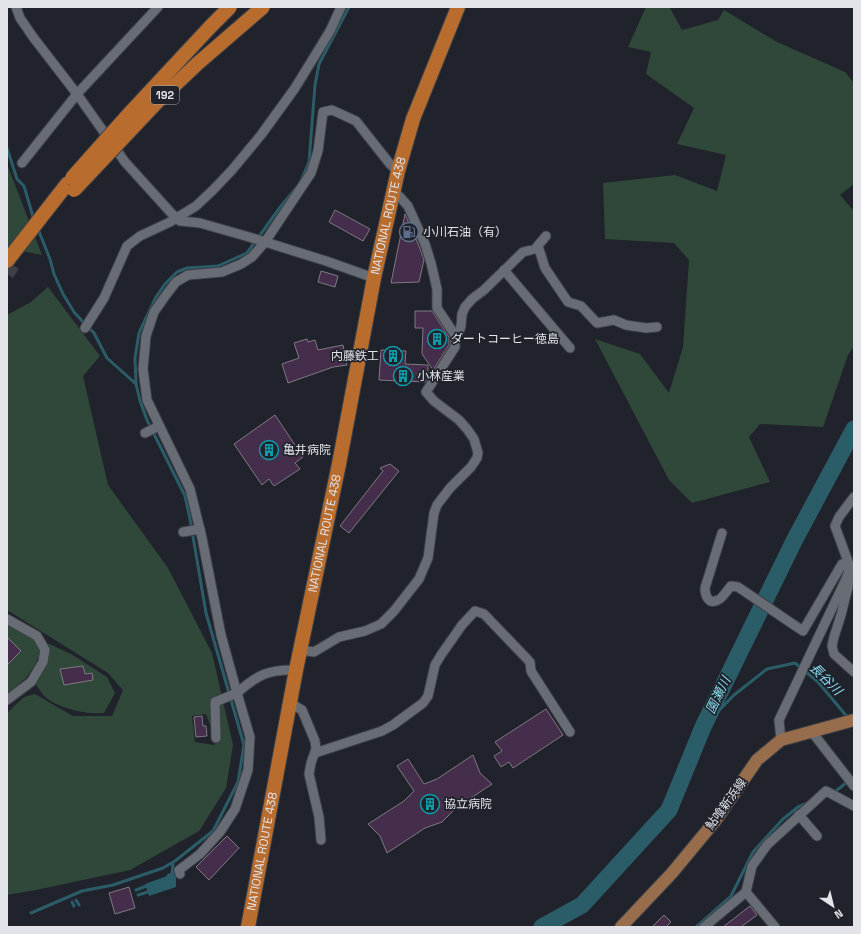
<svg xmlns="http://www.w3.org/2000/svg" width="861" height="934" viewBox="0 0 861 934" font-family="'Space Grotesk','Noto Sans JP',sans-serif">
<rect width="100%" height="100%" fill="#20232b"/>
<g fill="#304839" fill-rule="evenodd">
<path d="M646,7L670,8L682,30L718,20L724,10L777,42L845,72L854,83V184L840,195L854,211V346L848,355L823,427L760,424L749,437L770,482L692,503L669,480L595,339L640,354L669,393L683,347L689,260L674,243L605,239L603,183L675,175L717,191L726,155L677,144L694,108L646,74L651,52L628,47Z"/>
<path d="M7,164L42,255L7,248Z"/>
<path d="M48,287L100,356L83,376L108,485L168,568L212,653L233,745L226,788L199,831L130,870L36,890L7,895V713L24,697L35,694L73,716H112L123,690L108,673L7,610V315L31,302ZM211,707L218,741L214,745L195,742L192,716L206,714L213,733Z"/>
<path d="M7,623L35,638L41,652L35,665L26,678L7,694Z"/>
<path d="M43,641L71,654L107,677L115,693L104,713C87,715 57,708 44,696C41,692 38,687 35,683Z"/>
</g>
<path fill="#2b5d69" d="M176,870V887L149,896L145,884L167,876L166,875Z"/>
<g fill="none" stroke-linecap="round" stroke-linejoin="round">
<g stroke="#2b5d69" stroke-width="3">
<path d="M7,148L17,179L24,186L34,220"/>
<path d="M300,183L309,162L315,85L319,64L349,7"/>
<path d="M38,229L50,259L54,274L63,294L74,312L83,322"/>
<path d="M89,328L94,333L107,358L136,384"/>
<path d="M703,727L734,695L767,669L795,663L818,682L849,719"/>
<path d="M833,793L854,777"/>
<path d="M172,875L173,863"/>
<path d="M136,890L149,885"/>
<path d="M138,895L151,891"/>
<path d="M76,900L79,905"/>
<path d="M72,902L74,906"/>
<path d="M31,913L82,891L113,885L163,868L175,861L213,831L238,782L244,745L206,613L190,519L185,496L147,420L140,401L136,384L135,358L139,333L156,297L165,284L177,272L187,268L218,266L247,253L281,206L297,187"/>
<path d="M696,927L731,896L753,852L783,819L798,807L808,803"/>
</g>
<path stroke="#2b5d69" stroke-width="17" d="M542,927L582,905L669,810L703,727L795,539L854,429"/>
</g>
<g fill="#442e4b" stroke="#807982">
<path d="M335,210L370,229L363,241L329,222Z"/>
<path d="M405,214L419,246L424,260L419,282L391,283Z"/>
<path d="M321,271L338,276L335,287L318,282Z"/>
<path d="M415,311H432L449,337V345L433,370L422,354L423,328H415Z"/>
<path d="M307,339L308,342L315,340L318,350L343,345L347,365L333,367L288,383L282,364L299,358L294,343Z"/>
<path d="M381,350L406,351L405,364L428,365V378L425,382L379,380Z"/>
<path d="M275,415L303,457L295,463L300,469L274,486L269,479L262,485L234,444Z"/>
<path d="M390,464L399,471L349,533L340,526L383,471L380,468Z"/>
<path d="M7,637L21,651L7,665Z"/>
<path d="M83,666L85,674L92,673L93,680L64,685L60,669Z"/>
<path d="M546,709L563,735L513,768L509,762L501,767L494,756L502,751L495,742Z"/>
<path d="M202,716L203,726H206L207,736L196,737L194,717Z"/>
<path d="M473,755L480,773L492,784L456,808L442,822L425,828L387,853L380,836L368,824L404,801L414,791L397,766L408,759L424,784L437,779Z"/>
<path d="M227,836L239,848L209,880L196,867Z"/>
<path d="M129,887L135,908L115,914L109,893Z"/>
<path d="M750,906L757,915L741,927H723Z"/>
<path d="M664,915L671,922L666,927H652Z"/>
</g>
<g fill="none" stroke-linecap="round" stroke-linejoin="round">
<path stroke="#3d4048" stroke-width="14" stroke-dasharray="14 7" stroke-linecap="butt" d="M7,274L13,265"/>
<g stroke="#3e4047" stroke-width="11">
<g id="minor">
<path d="M16,7L20,18L33,37L77,94L125,162L173,215L180,221L200,223L249,237L326,261L374,278"/>
<path d="M22,163L77,94L158,7"/>
<path d="M538,246L545,268L568,302L581,306L597,323L614,320L626,325L646,328L657,327"/>
<path d="M504,270L570,348"/>
<path d="M85,328L104,298L127,246L140,236L170,222L196,206L213,190L232,170L261,135L295,88L330,31L341,7"/>
<path d="M455,335L459,332L461,326L462,314L465,307L472,299L484,290L523,252L535,249L546,236"/>
<path d="M145,433L159,426"/>
<path d="M854,497L839,517L835,526L850,567L848,587L841,615L834,637L832,646L834,654L854,672"/>
<path d="M183,532L200,529"/>
<path d="M722,533L705,588C705,595 708,605 718,600C722,599 728,589 731,586L738,587L803,631L842,564L850,567L846,579L779,720L781,740"/>
<path d="M7,619L37,636L45,650L43,662L31,682L7,700"/>
<path d="M301,650L314,652L339,637L365,631L381,624L394,611L419,579L428,558L434,513L437,505L450,488L471,467L477,458L478,453L474,439L467,429L459,420L434,401L426,392L455,347V335L437,308V289L431,263L425,244L408,206L399,196L393,193"/>
<path d="M290,703L302,710L315,741L316,749L311,763L309,774L319,817L321,840"/>
<path d="M812,732L854,786"/>
<path d="M216,738L215,702L237,693L221,635L202,538L190,489L147,400L143,369L146,336L154,312L166,295L176,282L188,275L222,272L241,264L252,257L265,242L311,173L318,151L323,112L332,110L356,121L390,164L398,171"/>
<path d="M315,753L382,731L393,725L423,703L428,696L435,665L441,655L462,625L475,611L484,614L530,662L531,671L570,732"/>
<path d="M799,815L817,836"/>
<path d="M180,874L179,870L200,854L220,832L235,809L248,770L250,737L237,693C257,675 269,669 296,670"/>
<path d="M746,892L775,927"/>
<path d="M704,927L746,892L752,866L767,845L826,791L854,806"/>
</g>
</g>
<g stroke="#3e4047" stroke-width="14">
<path id="major" d="M621,927L672,873L715,821L757,760L781,740L854,720"/>
</g>
<g stroke="#3e4047" stroke-width="16">
<g id="highway">
<path d="M7,261L67,184"/>
<path id="s1" d="M248,927L296,670L339,464L374,278L398,171L413,119L458,7"/>
</g>
</g>
<use href="#minor" stroke="#686c75" stroke-width="9"/>
<use href="#major" stroke="#986d4b" stroke-width="12"/>
<use href="#highway" stroke="#b86d2f" stroke-width="14"/>
<g stroke="#3e4047" stroke-width="16" stroke-linecap="butt">
<g id="highway-bridge">
<path d="M72,178L129,114L211,26L230,7"/>
<path d="M74,190L158,101L197,64L263,7"/>
</g>
</g>
<use href="#highway-bridge" stroke="#b86d2f" stroke-width="14"/>
</g>
<defs>
<g id="fuel-ring" transform="scale(1)"><circle r="9.5" fill="#20232b" stroke="#5c6f8a" stroke-width="1.5"/><path d="M-5.5-6h7V0h2V4h1.3V-2.5L3-4.5l.8-.8L6-3V5H2.5V1h-1V6h-7ZM-4.2-4.7v3.2H.2V-4.7Z" fill="#5c6f8a"/></g>
<g id="building-ring" transform="scale(1)"><circle r="9.5" fill="#20232b" stroke="#0f9aa8" stroke-width="1.5"/><path d="M-4-6H4V6H1V3H-1V6H-4ZM-2.5-4.3h1.7v1.8h-1.7ZM.8-4.3h1.7v1.8H.8ZM-2.5-1h1.7V.8h-1.7ZM.8-1h1.7V.8H.8Z" fill="#0f9aa8"/></g>
</defs>
<g fill-rule="evenodd">
<use href="#fuel-ring" x="409" y="232"/>
<use href="#building-ring" x="437" y="339"/>
<use href="#building-ring" x="393" y="356"/>
<use href="#building-ring" x="403" y="376"/>
<use href="#building-ring" x="269" y="450"/>
<use href="#building-ring" x="430" y="804"/>
</g>
<g text-anchor="middle" dominant-baseline="central" stroke-width="3.5" stroke-linejoin="round" paint-order="stroke">
<rect fill="#20232b" stroke="#a8aab1" stroke-width="1" x="151" y="86" width="28" height="18" rx="3"/>
<g font-size="11" font-weight="bold" fill="#e2e4ea">
<text x="165" y="95">192</text>
</g>
<g font-size="12" fill="#e2e4ea" stroke="#20232b">
<text stroke="none"><textPath href="#s1" startOffset="725">NATIONAL ROUTE 438</textPath></text>
<text stroke="none"><textPath href="#s1" startOffset="401">NATIONAL ROUTE 438</textPath></text>
<text transform="translate(726 804) rotate(-54)">鮎喰新浜線</text>
<text stroke="none"><textPath href="#s1" startOffset="77">NATIONAL ROUTE 438</textPath></text>
</g>
<g font-size="12" fill="#e2e4ea" stroke="#20232b" text-anchor="start">
<text x="423" y="232">小川石油（有）</text>
<text x="451" y="339">ダートコーヒー徳島</text>
<text x="379" y="356" text-anchor="end">内藤鉄工</text>
<text x="417" y="376">小林産業</text>
<text x="283" y="450">亀井病院</text>
<text x="444" y="804">協立病院</text>
</g>
<g font-size="13" font-style="italic" fill="#89def2" stroke="#20232b">
<text transform="translate(826 679) rotate(45)">長谷川</text>
<text transform="translate(718 695) rotate(-64)">園瀬川</text>
</g>
</g>
<rect width="861" height="934" fill="none" stroke="#e2e4ea" stroke-width="16"/>
<g transform="translate(833 906) rotate(145)" stroke="#20232b" stroke-width="3" paint-order="stroke">
<path d="M0-3L7 15L0 10L-7 15Z" fill="#e2e4ea"/>
<text y="-6" font-size="11" font-weight="bold" text-anchor="middle" fill="#e2e4ea">N</text>
</g>
</svg>
